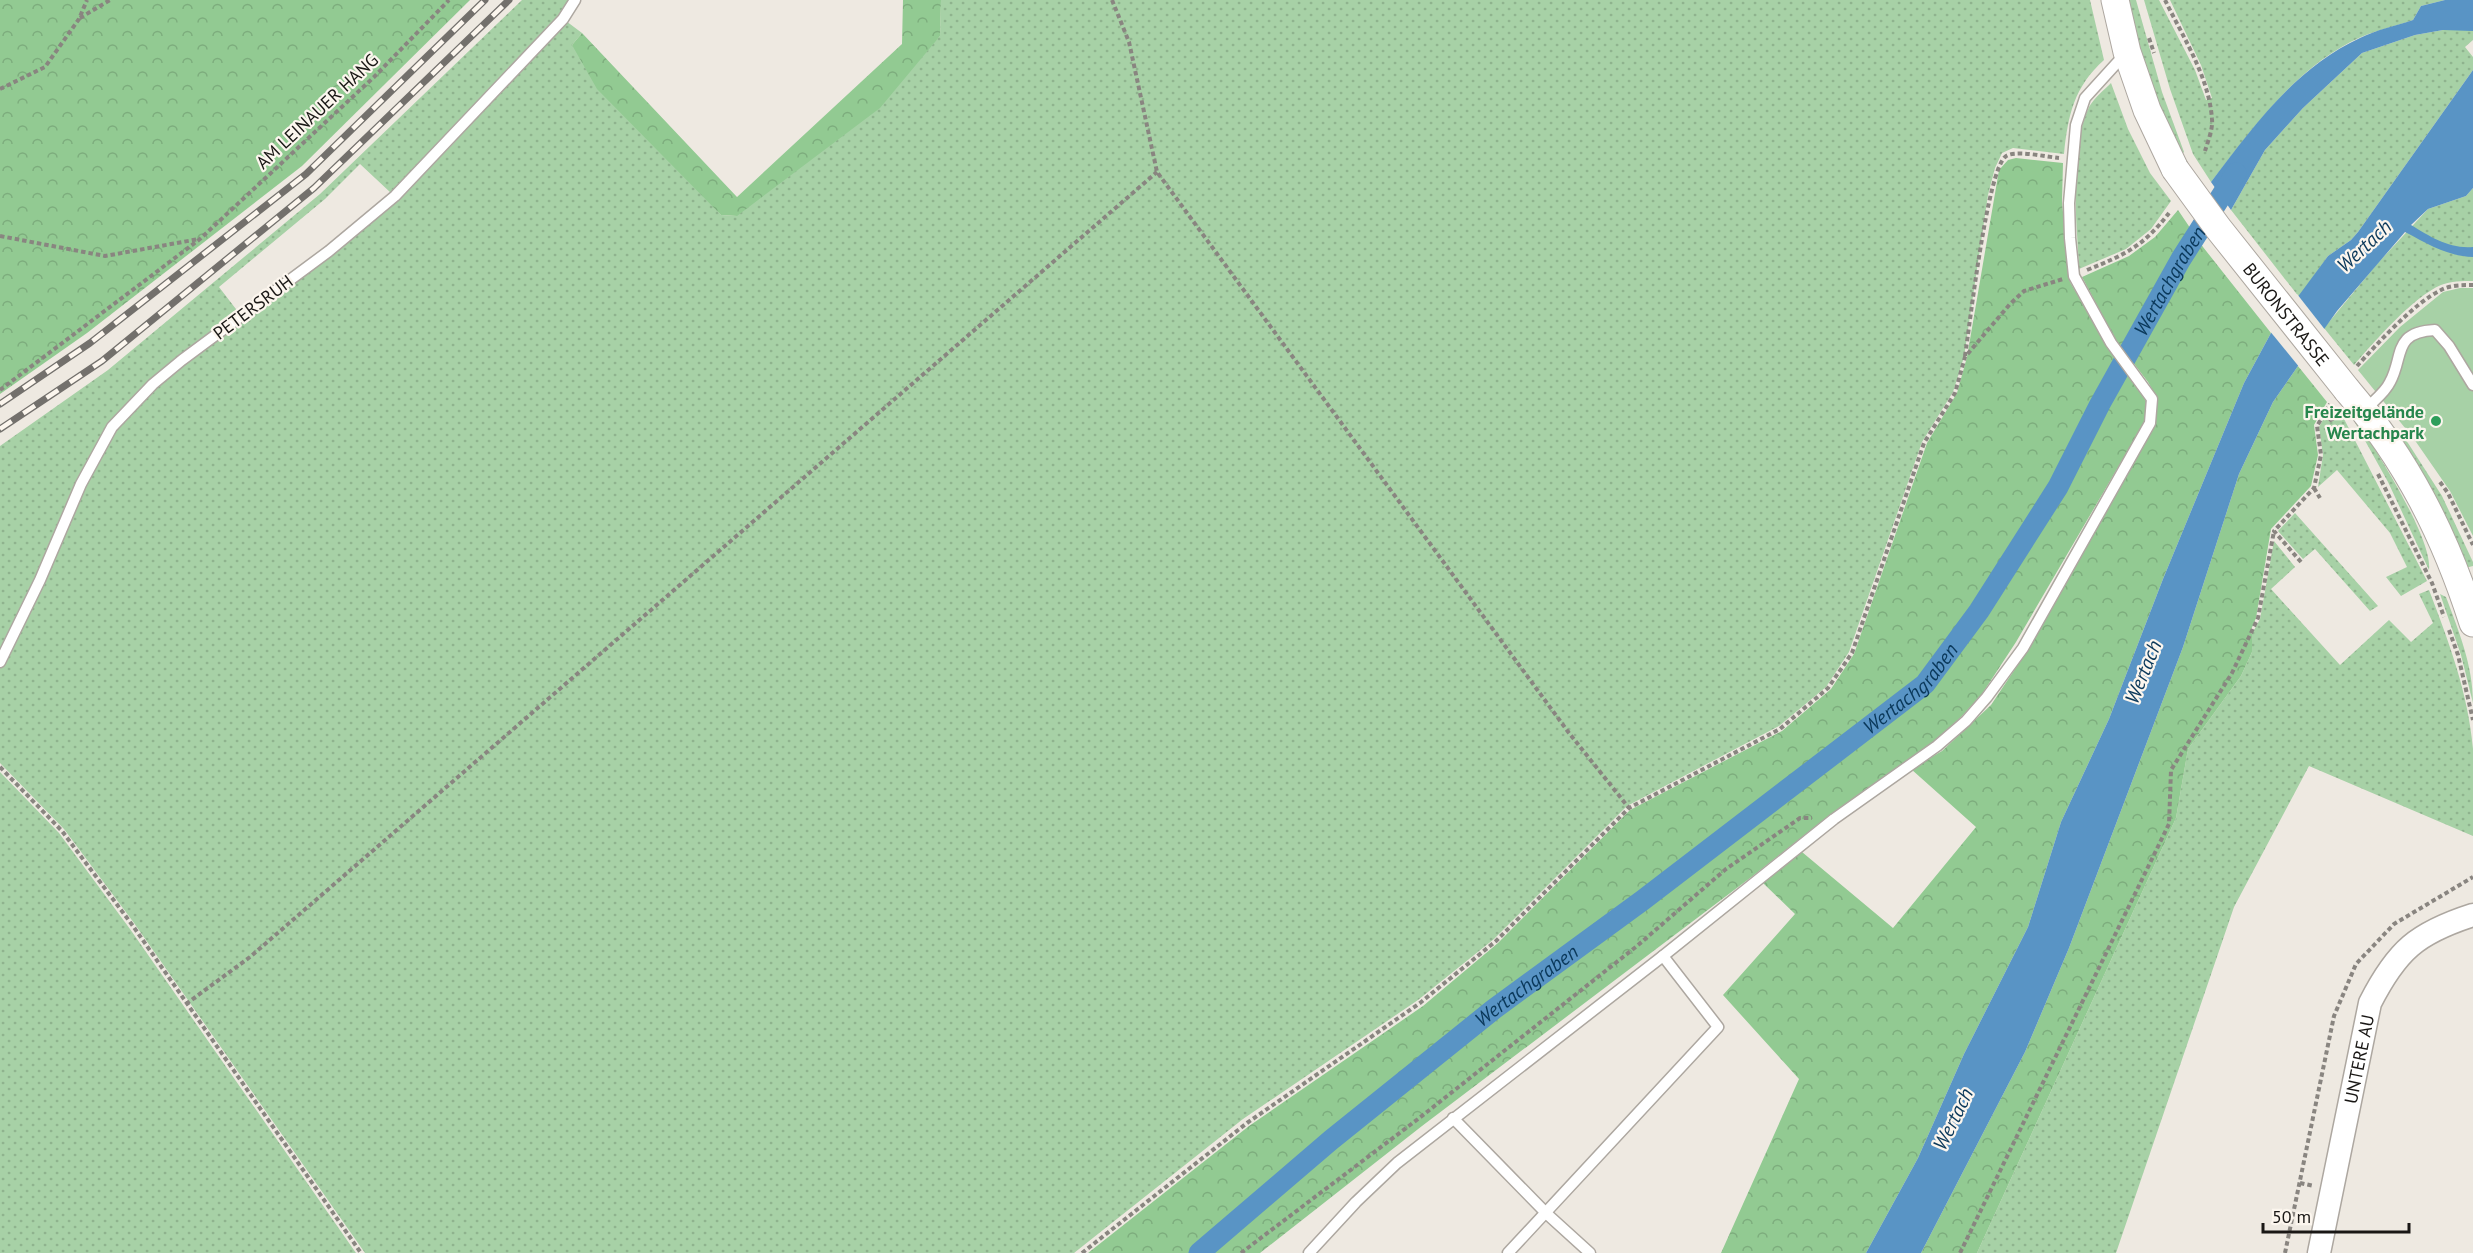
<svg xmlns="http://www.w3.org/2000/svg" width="2473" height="1253" viewBox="0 0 2473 1253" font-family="'PT Sans',sans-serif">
<defs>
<pattern id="grass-dots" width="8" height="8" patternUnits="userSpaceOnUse" patternTransform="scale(1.5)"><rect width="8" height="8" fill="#a7d1a6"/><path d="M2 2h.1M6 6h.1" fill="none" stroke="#8fb38e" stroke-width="1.8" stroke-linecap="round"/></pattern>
<pattern id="forest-crowns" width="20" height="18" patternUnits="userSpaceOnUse" patternTransform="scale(1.5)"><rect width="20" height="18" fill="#92ca92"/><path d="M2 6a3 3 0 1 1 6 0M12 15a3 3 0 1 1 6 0" fill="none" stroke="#7dad7d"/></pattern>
</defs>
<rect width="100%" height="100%" fill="#eee9e1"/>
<g fill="url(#grass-dots)">
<path d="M522,0H571L560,17L391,193L360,164L325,199L219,287L239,313L110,425L0,652V446L108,370L320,194Z"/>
<path d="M941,0H2090L2104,60C2074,87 2068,115 2064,154L2013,148L2002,153L1995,168L1988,195L1964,357L1953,392L1922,442L1849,652L1826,687L1779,726L1627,806L1494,939L1418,1000L1243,1119L1074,1253H365L134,923L64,829L0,763V668L12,648L84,484L115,430L155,386L398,200L451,146L566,21L582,33L572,45L721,215L736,216L940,36Z"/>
<path d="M2124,0H2136L2162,92L2184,152L2181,155L2158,105Z"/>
<path d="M2144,0H2159L2195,70L2206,100L2212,98L2201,65L2170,0H2445L2421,6L2413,20C2396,26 2377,30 2361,37C2296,66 2253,128 2211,182L2193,154L2170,89Z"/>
<path d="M2467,29L2473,31V40L2465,47L2473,57V70L2358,232L2351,240L2328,256L2299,297L2231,210L2265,150L2303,108L2362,53L2415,35L2443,30Z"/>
<path d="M2111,83L2128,129L2150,173L2171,201L2151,229L2126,249L2079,269C2077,220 2068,153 2089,107C2094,98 2104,90 2111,83Z"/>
<path d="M2473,188V281C2462,281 2451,281 2441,285C2413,297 2374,342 2354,365L2324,328L2377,264L2428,209L2466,196Z"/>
<path d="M2380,411L2408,443L2442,496L2473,562V566L2465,568Z"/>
<path d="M2342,415L2427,581L2401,596L2386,577L2407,567L2390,533L2337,470L2318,487L2323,455L2319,427L2324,418L2331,422Z"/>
<path d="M2353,419L2357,420C2375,450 2433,538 2429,570L2388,482Z"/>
<path d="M2295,513L2378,606L2370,611L2315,549L2303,559L2278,531Z"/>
<path d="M2274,541L2295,567L2271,589L2340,665L2389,620L2411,642L2433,623L2419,594L2429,590C2449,642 2468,693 2473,749C2473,777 2473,807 2473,836L2309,766L2234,907L2116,1253H1977L2176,818L2188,749L2241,676L2252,652V634L2260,619Z"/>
<path d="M2440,594L2446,597C2459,632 2473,665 2473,703L2461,655Z"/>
<path d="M0,772L59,833L130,929L356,1253H0Z"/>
</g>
<g fill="url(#forest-crowns)">
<path d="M0,0H470L302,166L87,333L0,394Z"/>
<path d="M903,0H941L940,36L880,108L737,216L721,215L597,89L572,45L582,33L737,197L902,44Z"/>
<path d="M2016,158L2063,163L2062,202L2070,282L2107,345L2146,401L2145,421L2016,642L1982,694L1962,716L1934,742L1831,814L1754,875L1422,1126L1260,1253H1088L1249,1126L1423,1006L1498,943L1630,810L1782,731L1831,689L1854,654L1927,443L1957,393L1967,357L1999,170L2008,160Z"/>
<path d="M2178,210L2203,247L2271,333L2244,383L2163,579L2109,719L2061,822L2028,927L1964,1054L1918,1158L1866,1253H1721L1799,1079L1723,995L1795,914L1763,883L1802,852L1893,928L1976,827L1911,769L1942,751L1991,705L2027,651L2155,424L2157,398L2148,382L2115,339L2082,277L2129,256L2155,237Z"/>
<path d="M2298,366L2327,402L2314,425L2318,455L2311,486L2271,529L2256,618L2250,632L2252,634V652L2241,676L2188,749L2176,818L1977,1253H1921L2025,1052L2069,948L2183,647L2239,474L2273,402Z"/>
</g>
<path fill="#a7d1a6" d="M2460,288H2473V536L2450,491L2414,439L2358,370L2400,327L2443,292Z"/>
<g fill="#5994c5">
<path d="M2445,0H2473V31L2443,30L2415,35L2362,53L2303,108L2265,150L2231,210L2211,182C2253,127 2295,68 2360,38C2376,30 2395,26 2413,20L2421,6Z"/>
<path d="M2473,70V188L2466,196L2428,209L2411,225C2431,237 2449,249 2473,247V257C2447,256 2428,244 2405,232L2337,311L2298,366L2273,402L2239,474L2183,647L2069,948L2025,1052L1921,1253H1866L1918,1158L1964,1054L2028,927L2061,822L2109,719L2163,579L2244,383L2271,333L2328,256L2351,240L2358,232Z"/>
</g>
<path fill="#eee9e1" d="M2297,294L2326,331L2300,368L2269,330Z"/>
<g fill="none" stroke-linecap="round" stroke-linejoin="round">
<path stroke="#5994c5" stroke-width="21" id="s1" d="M1199,1253L1331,1140L1494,1009L1643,900L1925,684L1979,611L2058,487L2100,404L2181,259L2236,173"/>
<g stroke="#ada7a0" stroke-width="13">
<g id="service">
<path d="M2365,410C2372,402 2385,393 2390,382C2404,357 2392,332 2435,330L2449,346L2473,385"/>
<path d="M0,662L40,580L81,484L112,427L153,384L182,360L329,251L395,196L563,19L575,0"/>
<path d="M1453,1118L1547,1214L1590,1253"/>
<path d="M1309,1253L1356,1202L1397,1163L1663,956L1834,819L1937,746L1966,721L1987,697L2023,648L2150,423L2152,399L2111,343L2074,276L2070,238L2069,203L2076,125L2085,98L2125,54"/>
<path d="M1508,1253L1718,1027L1663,956"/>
</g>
</g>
<g stroke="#ada7a0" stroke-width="25">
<g id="minor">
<path id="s2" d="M2319,1253L2370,1003C2397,950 2417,933 2473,915"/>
</g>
</g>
<g stroke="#ada7a0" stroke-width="29">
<g id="tertiary">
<path d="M2115,0L2127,52L2147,110L2175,169"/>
<path d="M2347,390C2407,460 2445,535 2473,623"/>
</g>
</g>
<g stroke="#898580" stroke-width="4" stroke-dasharray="4.5 3" stroke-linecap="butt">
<path d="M1112,0L1129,42L1157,172L1569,733L1629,808"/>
<path d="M2165,0C2183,37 2209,77 2212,119C2213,129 2208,141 2205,151"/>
<path d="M80,18L110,0"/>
<path d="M2149,38L2154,53"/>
<path d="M0,89L45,67L79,19L87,0"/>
<path d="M0,236L105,256L199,239"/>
<path d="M2087,270C2124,255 2143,247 2169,213"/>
<path d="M1965,356C1970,323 1987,173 2005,157C2013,149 2047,157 2059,158"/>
<path d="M2357,366C2377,344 2414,303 2441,290C2450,285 2462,285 2473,285"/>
<path d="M0,390L200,239L374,77L449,0"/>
<path d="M2323,415L2331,420L2340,413"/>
<path d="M2378,474L2432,583L2444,617"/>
<path d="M2440,482L2448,493L2473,545"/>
<path d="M2314,488L2320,498"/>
<path d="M2301,562L2274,531L2314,488L2321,455L2317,426L2330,404"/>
<path d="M2449,630L2458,655L2473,720"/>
<path d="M0,767L62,831L133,926L361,1253"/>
<path d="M186,1004L250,957L1157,172"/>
<path d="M2300,1183L2314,1186"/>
<path d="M1082,1253L1247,1123L1420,1003L1496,941L1629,808L1780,729L1828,688L1852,653L1924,443L1955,393L1965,357L2010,304L2024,291L2063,279"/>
<path d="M1241,1253L1418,1119L1637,946L1726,869L1800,818H1812"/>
<path d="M1960,1253L2169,824L2171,770L2232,673L2258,618L2274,531"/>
<path d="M2285,1253L2334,1016L2356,964L2394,924L2473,877"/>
</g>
<use href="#service" stroke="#fff" stroke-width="10"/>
<use href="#minor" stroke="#fff" stroke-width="22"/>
<use href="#tertiary" stroke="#fff" stroke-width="27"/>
<g stroke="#73706c" stroke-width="7">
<g id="rail">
<path d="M0,404L90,343L306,174L485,0"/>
<path d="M0,429L102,361L314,188L509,0"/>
</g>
</g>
<use href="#rail" stroke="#fcf6ee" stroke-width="4.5" stroke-dasharray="14" stroke-linecap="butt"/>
<g stroke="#ada7a0" stroke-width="29" stroke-linecap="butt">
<g id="tertiary-bridge">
<path id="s3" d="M2175,169L2218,228L2347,390"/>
</g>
</g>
<use href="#tertiary-bridge" stroke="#fff" stroke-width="27"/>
</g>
<circle fill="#2e9e5b" stroke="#fcf6ee" stroke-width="2" cx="2436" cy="421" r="6"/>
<g text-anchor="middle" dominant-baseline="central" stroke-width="4.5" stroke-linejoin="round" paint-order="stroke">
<g font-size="18" fill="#191715" stroke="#fcf6ee">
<text transform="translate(317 111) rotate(-43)">AM LEINAUER HANG</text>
<text transform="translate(253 307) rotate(-37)">PETERSRUH</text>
<text stroke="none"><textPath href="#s3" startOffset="183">BURONSTRASSE</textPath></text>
<text stroke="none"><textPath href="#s2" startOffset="198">UNTERE AU</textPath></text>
</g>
<g font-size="18" font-weight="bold" fill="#27864d" stroke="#fcf6ee" text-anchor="end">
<text x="2424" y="411">Freizeitgelände<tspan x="2424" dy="21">Wertachpark</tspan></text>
</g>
<g font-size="20" font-style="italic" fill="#0a385a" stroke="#fcf6ee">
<text transform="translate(2364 246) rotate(-43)">Wertach</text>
<text stroke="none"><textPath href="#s1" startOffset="1395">Wertachgraben</textPath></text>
<text transform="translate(2143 672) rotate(-68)">Wertach</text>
<text stroke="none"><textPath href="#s1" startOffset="909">Wertachgraben</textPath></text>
<text stroke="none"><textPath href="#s1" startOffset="423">Wertachgraben</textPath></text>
<text transform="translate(1953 1119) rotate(-64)">Wertach</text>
</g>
</g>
<path d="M2263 1223v9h146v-9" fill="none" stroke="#191715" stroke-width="3"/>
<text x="2272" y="1223" font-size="18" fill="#191715" stroke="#fcf6ee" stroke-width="4.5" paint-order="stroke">50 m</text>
</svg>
